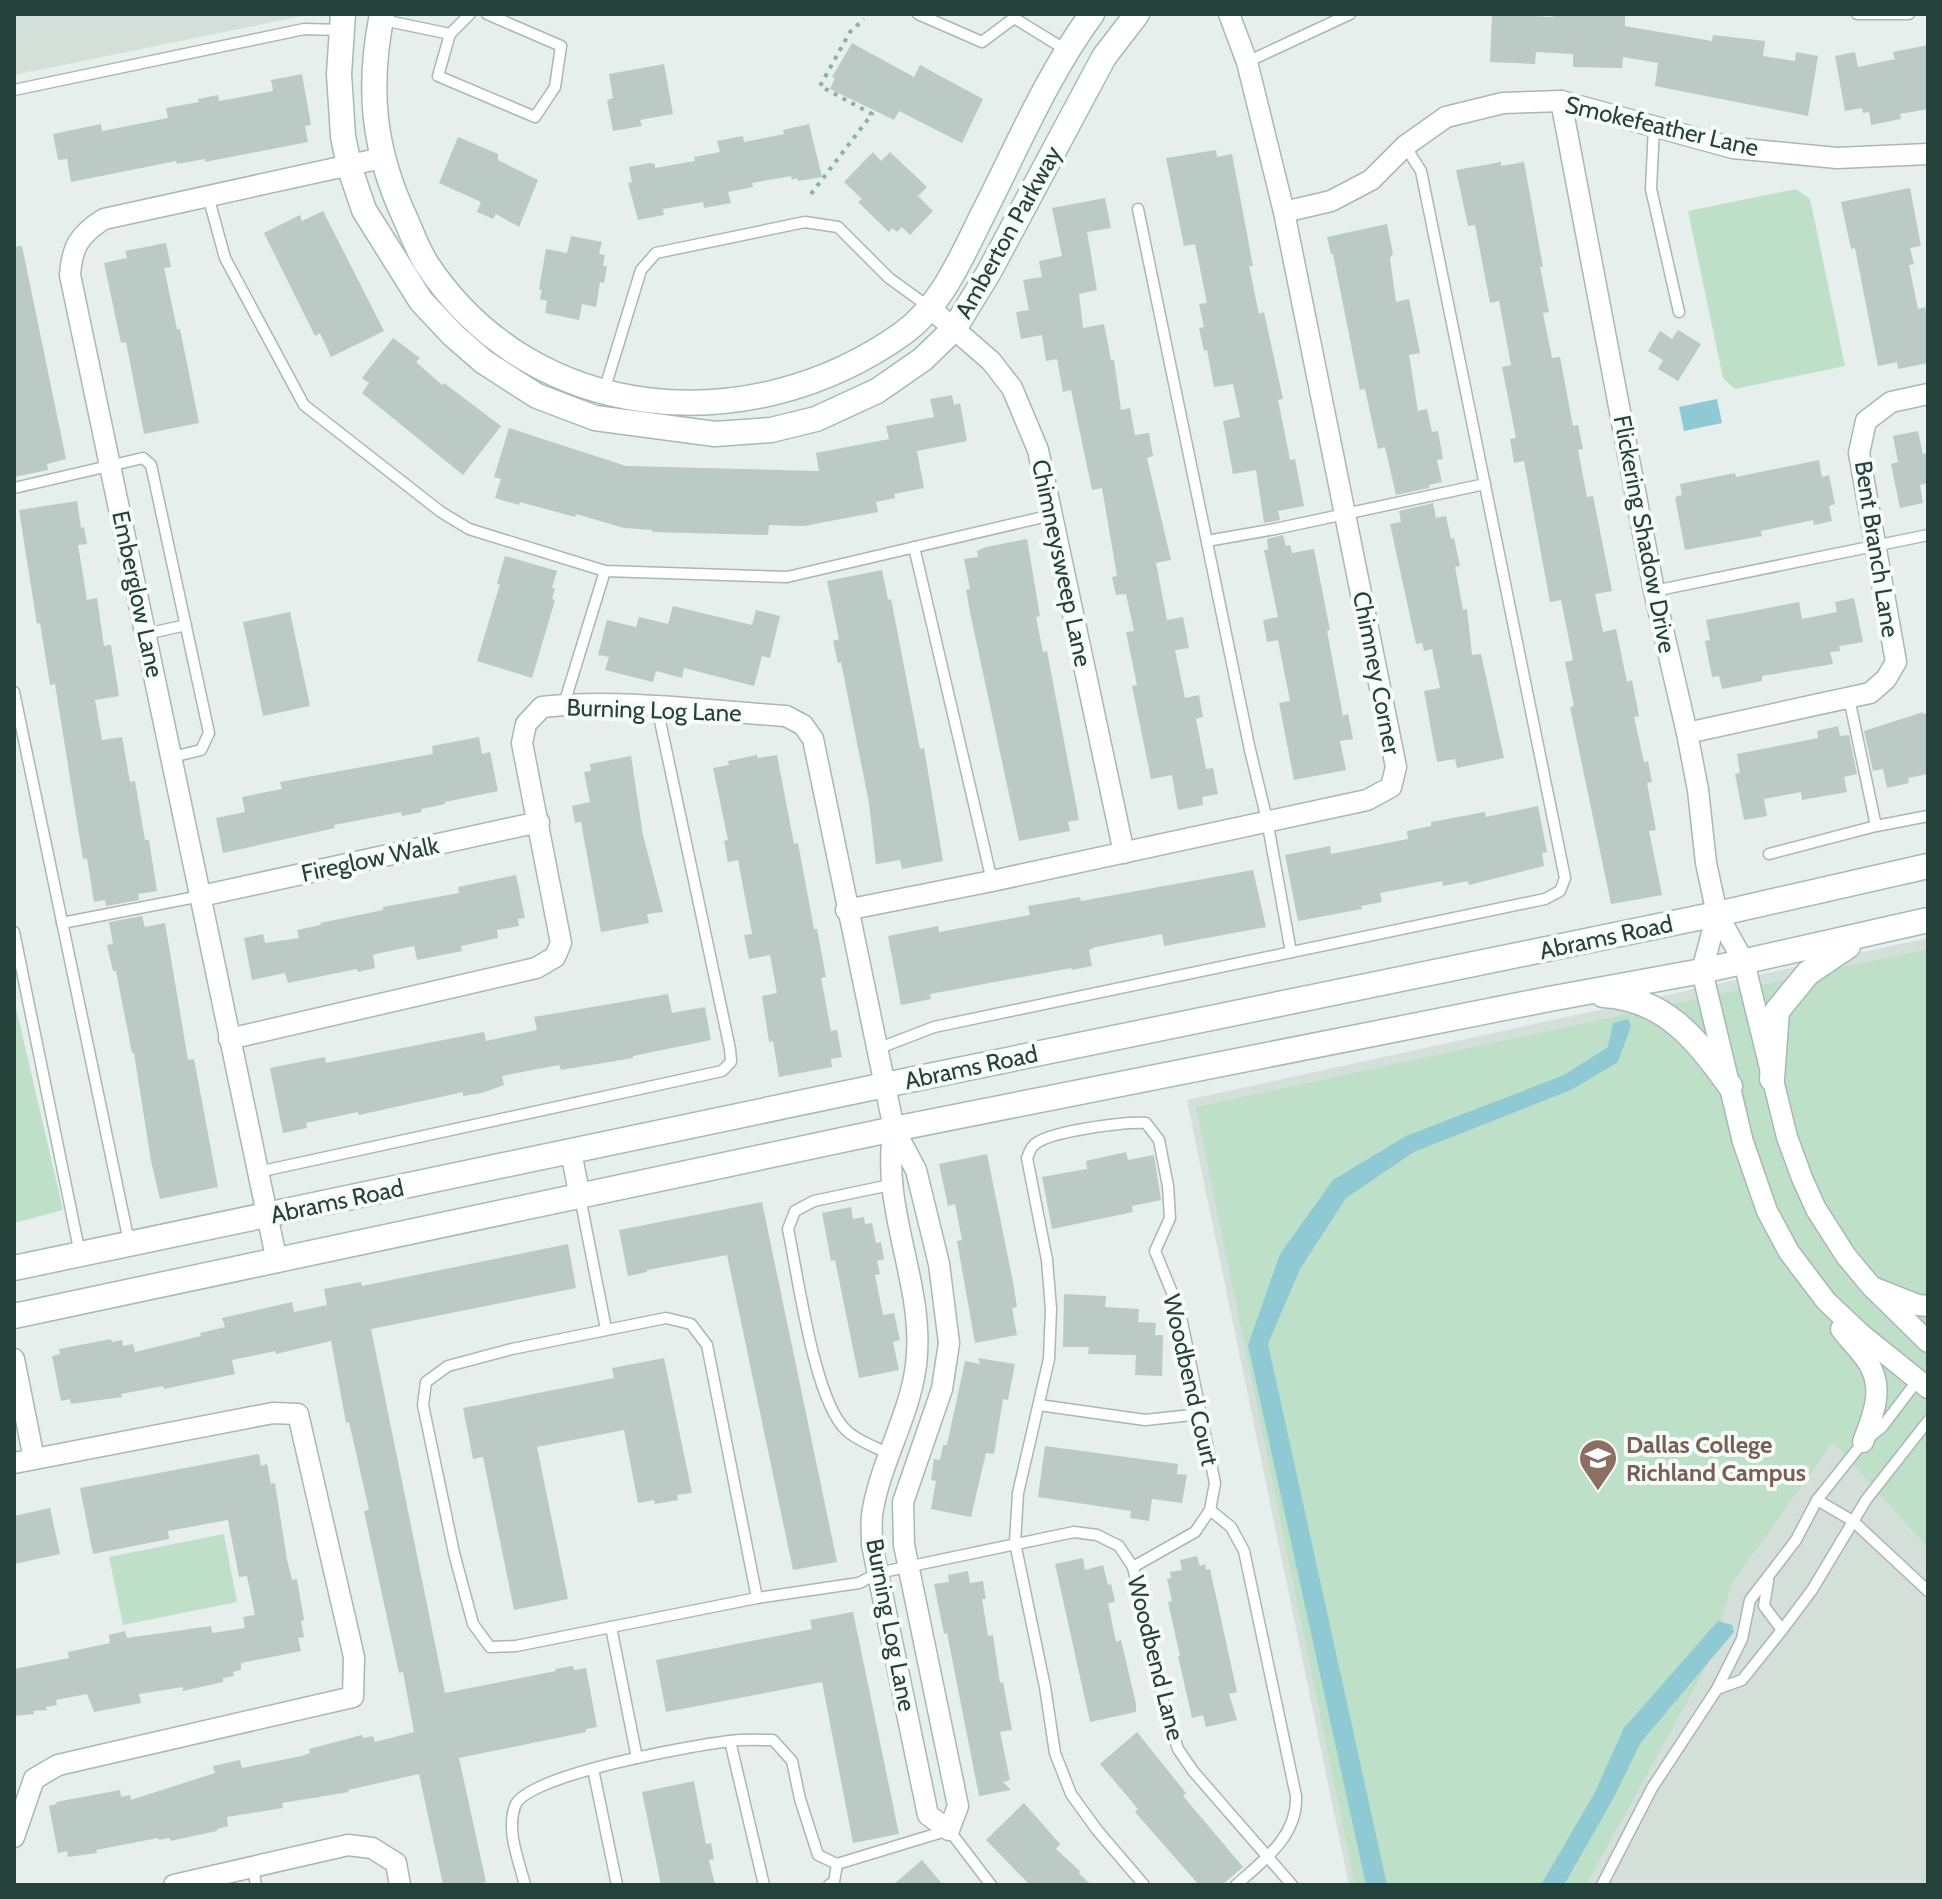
<svg xmlns="http://www.w3.org/2000/svg" width="1942" height="1899" viewBox="0 0 1942 1899" font-family="Cabin,sans-serif">
<rect width="100%" height="100%" fill="#e6efeb"/>
<g fill="#d4dfda">
<path d="M14,14H312L14,75Z"/>
<path d="M1928,938V1885H1349L1187,1100Z"/>
</g>
<g fill="#bfe0c8">
<path d="M1796,189L1810,199L1845,366L1735,389L1723,378L1688,211Z"/>
<path d="M1928,949V1548L1833,1442L1731,1585L1712,1656L1586,1885H1355L1196,1107Z"/>
<path d="M14,999L63,1210L14,1223Z"/>
<path d="M224,1534L237,1602L123,1625L109,1557Z"/>
</g>
<g fill="#8ec9d4">
<path d="M1717,399L1722,423L1684,431L1679,407Z"/>
<path d="M1628,1019L1631,1026L1618,1062L1571,1090L1414,1152L1346,1198L1300,1269L1268,1344L1387,1885H1366L1248,1345L1280,1254L1333,1180L1406,1136L1564,1075L1608,1047L1613,1023Z"/>
<path d="M1718,1621L1732,1625L1734,1632L1641,1742L1613,1799L1564,1885H1541L1594,1794L1624,1728Z"/>
</g>
<g fill="#bbcac4">
<path d="M1492,14L1553,17V14H1625V26L1630,27L1712,41L1713,35L1765,41L1763,56L1795,61L1796,52L1818,56L1808,116L1655,86L1658,63L1623,57L1622,68L1573,67V54L1536,52L1535,64L1490,62Z"/>
<path d="M852,43L914,77L920,65L983,99L962,143L899,111L894,120L830,89L835,78L832,77Z"/>
<path d="M1928,45V109L1900,114L1901,119L1871,125L1869,112L1863,113L1862,108L1845,111L1835,56L1855,52L1858,67L1895,59L1893,52Z"/>
<path d="M664,64L673,114L640,120L642,126L613,131L607,100L613,98L609,74Z"/>
<path d="M302,74L311,125L305,126L308,142L205,162V159L177,164L176,161L71,182L67,159L58,160L53,134L101,124L102,131L168,118L166,108L199,102L198,99L218,95L219,101L273,91L271,80Z"/>
<path d="M809,124L822,177L798,181L797,178L792,180L791,176L752,183L753,187L728,192L731,203L704,208L703,202L663,209L664,215L638,220L628,183L632,182L629,167L650,163L655,164V168L695,161L694,157L720,152L717,141L743,136L744,142L784,134L783,130Z"/>
<path d="M458,137L498,154V160L538,180L519,227L496,214L493,219L477,212L481,202L439,183Z"/>
<path d="M1216,150L1217,157L1232,154L1253,266H1249L1259,314L1264,312L1283,399L1278,400L1290,460L1295,459L1304,506L1278,511L1280,520L1264,523L1256,470L1233,474L1223,421L1240,417L1233,384L1214,387L1207,350L1204,351L1199,328L1204,327L1199,304L1207,303L1195,244L1184,246L1166,158Z"/>
<path d="M873,152L881,161L890,152L927,187L918,196L933,211L910,235L902,227L897,232L892,228L889,232L858,202L862,199L844,182Z"/>
<path d="M1501,162V166L1524,162L1543,267H1540L1549,312L1543,313L1552,358L1560,357L1573,426L1578,425L1583,449L1578,450L1587,497L1593,496L1612,591L1595,594L1603,632L1616,629L1627,682L1632,680L1639,716L1634,717L1644,762L1648,761L1652,782L1647,783L1656,830L1649,831L1662,895L1611,904L1570,707L1574,706L1565,662L1573,660L1561,600L1550,602L1524,461L1514,463L1510,439L1516,438L1502,367L1511,365L1499,301L1490,303L1475,225L1468,226L1456,170Z"/>
<path d="M1910,188L1921,246L1910,248L1914,264L1909,265L1918,309L1925,307L1928,321V363L1898,369L1897,362L1878,366L1855,248L1851,249L1841,202Z"/>
<path d="M1105,198L1111,228L1087,232L1097,290L1079,294L1083,328L1104,324L1111,360H1114L1121,410L1130,408L1135,435L1149,433L1153,456L1147,458L1171,560L1156,563L1167,620L1183,617L1189,648L1175,650L1185,698L1199,695L1203,717L1196,719L1206,769L1213,768L1218,794L1202,797L1203,805L1178,810L1172,775L1151,779L1132,686L1137,685L1126,632L1134,631L1126,594L1116,595L1112,577L1117,576L1102,488L1092,490L1071,390L1063,392L1057,359L1046,361L1042,335L1021,339L1016,312L1029,310L1023,280L1042,277L1039,261L1062,256L1052,208Z"/>
<path d="M323,211L384,331L331,357L320,333L315,336L264,233L300,215L302,221Z"/>
<path d="M1387,224L1393,254L1390,258L1396,302L1409,299L1420,353L1409,355L1418,411L1427,409L1432,432L1438,431L1443,459L1437,460L1442,482L1429,485V488L1396,495L1385,447L1378,449L1365,389L1360,390L1333,254H1331L1327,237Z"/>
<path d="M571,236L602,242L599,254L605,255L603,266H607L604,283L600,282L596,307L582,304L579,320L545,313L547,301L540,299L542,290L539,289L546,249L567,253Z"/>
<path d="M166,243L171,267L164,268L177,329H180L199,423L144,434L126,342L121,343L104,263L127,258L125,251Z"/>
<path d="M22,246L66,459L47,464L48,470L14,477V247Z"/>
<path d="M1678,330L1701,344L1678,381L1658,369L1663,360L1648,351L1660,331L1672,339Z"/>
<path d="M393,338L420,358L416,362L442,385L444,383L501,426L463,475L362,393L369,383L362,378Z"/>
<path d="M952,395L954,405L960,403L967,441L917,451L924,488L894,494L895,498L876,502L878,512L804,526L769,525L768,535L652,532V530L624,528L576,514L575,517L520,502L519,505L495,498L501,479L494,477L509,428L626,466L819,471L816,453L889,439L886,426L934,417L930,399Z"/>
<path d="M1918,431L1923,454L1928,453V483L1920,485L1923,503L1900,508L1891,464L1898,462L1893,436Z"/>
<path d="M1819,460L1822,477L1829,475L1835,504L1829,506L1832,521L1814,525L1813,520L1761,531L1762,536L1685,550L1675,497L1682,495L1680,484L1735,473L1736,477Z"/>
<path d="M77,501L81,528L84,527L87,544L78,545L87,600L97,598L104,646L111,645L119,696L95,700L102,740L122,737L130,782L135,781L145,840H149L157,891L138,894L139,900L106,906L105,900L94,902L87,858L83,859L55,684L50,685L40,623L37,624L19,510Z"/>
<path d="M1433,503L1436,518L1446,516L1451,539L1454,538L1460,566L1455,567L1463,610L1467,609L1472,655L1481,654L1504,758L1457,768L1455,759L1437,762L1424,691L1440,688L1432,649L1424,651L1422,643L1416,644L1390,524L1401,522L1399,511Z"/>
<path d="M1283,535L1286,546L1290,545L1292,553L1314,549L1330,630L1327,631L1343,716L1348,714L1353,739L1340,741L1346,770L1294,780L1279,703L1290,701L1278,640L1267,642L1263,620L1278,617L1264,550H1268L1267,539Z"/>
<path d="M1027,539L1040,616L1036,617L1043,652L1047,651L1079,820L1068,822L1070,831L1019,841L971,617L966,590L970,589L964,559L978,557L977,551L986,547Z"/>
<path d="M505,556L557,571L552,588H555L552,599L555,600L532,678L477,661L500,584H497Z"/>
<path d="M882,570L888,600L891,599L920,749L924,748L943,861L902,869L900,860L876,864L869,803L856,738L841,662L838,663L833,641L839,639L827,581Z"/>
<path d="M1854,598L1863,642L1839,646L1840,651L1830,652L1833,664L1762,676V681L1722,689L1719,676L1712,677L1705,641L1710,640L1706,620L1799,602L1802,619L1837,612L1835,602Z"/>
<path d="M673,606L752,625L756,610L780,616L770,658L762,656L754,686L684,668L682,678L656,671L653,682L605,670L609,657L598,655L607,620L636,627L639,617L668,624Z"/>
<path d="M290,612L310,706L263,716L243,622Z"/>
<path d="M1923,712V714L1928,713V774L1908,778L1909,783L1887,788L1883,769L1873,771L1864,731Z"/>
<path d="M1838,726L1840,736L1849,735L1857,774L1844,777L1847,792L1802,800L1801,792L1764,799L1767,816L1744,820L1735,774L1740,773L1737,754L1818,738L1817,731Z"/>
<path d="M479,737L482,754L490,752L498,791L445,802V804L421,809L422,812L402,816L401,812L334,825L335,828L223,853L216,818L245,812L242,797L282,789L280,782L433,754L432,746Z"/>
<path d="M757,755L758,758L777,755L794,844L798,843L814,929H817L826,977L821,978L831,1031L837,1030L842,1057L831,1059L832,1067L779,1077L773,1041L769,1042L762,996L777,993L770,955L749,959L744,935L752,934L738,860L728,862L724,841L728,840L713,768L729,765L728,761Z"/>
<path d="M631,756L643,835L663,912L647,914L649,923L601,932L581,822L575,823L572,806L590,802L584,772L591,771L590,764Z"/>
<path d="M1538,806L1547,852L1542,853L1544,866L1469,885L1468,881L1443,886L1442,881L1380,893L1382,902L1361,906L1362,909L1298,921L1285,855L1330,846L1331,854L1408,839L1407,831L1431,826V822L1485,812L1486,817Z"/>
<path d="M1253,870L1266,927L1164,946L1162,934L1096,947L1089,950L1092,966L1072,970L1071,968L930,994L931,999L901,1005L888,936L938,926L939,932L1030,915L1028,906L1080,897L1081,901Z"/>
<path d="M516,875L525,918L518,919L519,926L497,930L498,938L461,946L462,951L417,960L414,946L380,953L373,955L375,968L358,972L357,969L288,983L285,973L252,980L244,938L263,934L265,943L299,938L297,930L321,925L320,923L383,910V907L459,893L458,887Z"/>
<path d="M142,916L145,927L165,923L188,1060L194,1059L218,1187L160,1199L151,1161L134,1053H132L116,971H113L107,945L113,944L109,922Z"/>
<path d="M668,994L672,1013L705,1007L711,1040L633,1056V1058L561,1070L559,1065L502,1076L504,1085L482,1093L463,1096V1092L359,1115L358,1112L306,1123L307,1128L283,1133L270,1068L325,1057L326,1063L484,1032L486,1041L537,1030L534,1017Z"/>
<path d="M1126,1152L1128,1160L1154,1155L1161,1200L1132,1206L1133,1212L1052,1229L1042,1177L1087,1169L1086,1161Z"/>
<path d="M987,1154L1013,1282L1017,1307L1012,1308L1017,1335L975,1343L957,1241L962,1240L955,1204L948,1206L939,1164Z"/>
<path d="M762,1202L837,1562L793,1570L727,1255L647,1270V1272L628,1276L619,1230Z"/>
<path d="M851,1207L853,1219L864,1217L865,1224L872,1223L876,1243L881,1242L884,1259L877,1261L880,1274L875,1275L883,1315L894,1313L900,1340L893,1342L899,1370L859,1378L835,1260L831,1261L822,1213Z"/>
<path d="M568,1244L576,1288L371,1329L445,1693L556,1671L555,1669L573,1666L574,1670L586,1668L597,1727L586,1729V1732L459,1758L486,1882L470,1885H443L419,1774L348,1790L349,1792L282,1803L283,1808L227,1817L228,1826L217,1829V1831L170,1841V1838L159,1840L158,1838L96,1850L97,1853L68,1857L67,1851L58,1853L49,1806L57,1804L56,1802L120,1790L121,1797L130,1795L131,1800L215,1773L213,1766L240,1760L242,1768L302,1756L310,1753L309,1749L362,1735L363,1738L373,1736L375,1742L414,1732L403,1672L399,1673L364,1511L369,1510L349,1422L346,1423L331,1341L276,1354L275,1351L232,1360L235,1374L164,1389L163,1386L121,1394L122,1397L71,1404L70,1399L61,1401L52,1356L60,1354L59,1349L111,1339L112,1342L122,1340L123,1346L133,1344L135,1352L201,1336L200,1333L225,1327L222,1318L292,1302L294,1312L327,1305L324,1289L361,1282L362,1286Z"/>
<path d="M1064,1294L1106,1296L1105,1307L1139,1309L1138,1322L1156,1323L1155,1335H1163L1162,1376L1135,1375L1136,1355L1088,1354L1089,1347H1063Z"/>
<path d="M664,1358L692,1493L677,1495L678,1500L655,1504L654,1500L638,1503L624,1430L537,1447L568,1599L514,1610L483,1457L473,1459L463,1408L614,1378L612,1368Z"/>
<path d="M978,1358L1015,1364L1008,1400L1003,1399L994,1454L986,1453L971,1517L931,1509L936,1481L931,1480L934,1459L940,1460L943,1445H947L965,1361L980,1364Z"/>
<path d="M1045,1446L1178,1464L1177,1474L1187,1475L1182,1503L1152,1499L1149,1521L1130,1518L1131,1511L1038,1497Z"/>
<path d="M259,1454L261,1466L267,1464L271,1484L275,1483L287,1560L292,1580L297,1579L304,1620L301,1621L304,1637L298,1638L301,1651L241,1663V1670L233,1672L234,1676L223,1678V1682L183,1691V1687L139,1694L141,1703L94,1712L87,1694L56,1700L57,1705L46,1707L47,1710L33,1711L34,1714L14,1716V1669L69,1658L68,1652L110,1643L109,1635L125,1631L127,1638L211,1626L212,1633L245,1628L243,1617L255,1615L247,1576L239,1577L228,1520L168,1531L169,1539L93,1554L80,1488Z"/>
<path d="M50,1508L60,1554L14,1564V1516Z"/>
<path d="M1197,1556L1200,1566L1205,1564L1206,1570L1210,1569L1237,1692L1229,1694L1237,1720L1206,1727L1203,1715L1192,1718L1178,1656H1180L1168,1602L1172,1601L1167,1579L1171,1578L1170,1572L1182,1570L1180,1560Z"/>
<path d="M1083,1558L1085,1570L1103,1565L1108,1585L1111,1584L1115,1602L1108,1603L1116,1642L1121,1640L1136,1704V1712L1090,1722L1055,1564Z"/>
<path d="M968,1571L970,1583L983,1581L986,1599H982L988,1636L993,1635L1000,1683L1003,1682L1012,1730L1000,1732L1010,1780L1003,1782L1011,1790L979,1796L947,1633L944,1634L934,1584L949,1582L948,1575Z"/>
<path d="M853,1612L899,1834L853,1843L822,1682L666,1712L656,1660L812,1629L810,1620Z"/>
<path d="M1137,1732L1186,1793L1183,1796L1243,1867L1222,1885H1199L1135,1812L1138,1809L1100,1764Z"/>
<path d="M694,1781L706,1844L711,1843L714,1859L709,1860L715,1885H661L642,1792Z"/>
<path d="M1024,1803L1060,1844L1056,1849L1080,1871L1079,1873L1091,1885H1030L986,1840Z"/>
<path d="M922,1860L943,1885H893Z"/>
</g>
<g fill="none" stroke-linecap="round" stroke-linejoin="round">
<g stroke="#a8b8b2" stroke-width="13">
<g id="lane">
<path d="M918,14L982,42L1014,18"/>
<path d="M1013,14L1014,18L1066,50"/>
<path d="M1857,14H1909"/>
<path d="M383,20L450,34L438,76L535,117L555,87L561,46L487,14"/>
<path d="M450,34L470,14"/>
<path d="M1247,62L1350,14"/>
<path d="M14,90L304,29L340,30"/>
<path d="M1654,126L1651,189L1679,312"/>
<path d="M208,196L225,258L304,405L441,512L469,529L605,571L787,577L1052,515"/>
<path d="M1138,209L1250,750L1267,820L1291,952"/>
<path d="M604,391L641,270L656,253L805,222L838,227L889,278L929,307"/>
<path d="M14,488L143,458L151,465L209,733L201,750L172,757"/>
<path d="M1207,541L1275,529L1485,484"/>
<path d="M914,547L992,881"/>
<path d="M1654,591L1928,535"/>
<path d="M146,634L186,625"/>
<path d="M14,692L129,1242"/>
<path d="M1849,698L1876,826L1928,816"/>
<path d="M564,704L605,571"/>
<path d="M1769,854L1876,826"/>
<path d="M62,923L201,896"/>
<path d="M14,932L80,1254"/>
<path d="M877,1049L934,1027L1545,899L1560,891L1565,878L1421,171L1405,146"/>
<path d="M258,1172L722,1071L731,1062L730,1049L657,707"/>
<path d="M580,1197L606,1329"/>
<path d="M1039,1405L1145,1420L1201,1414"/>
<path d="M889,1454C876,1447 857,1441 846,1430C814,1400 798,1276 788,1229L795,1211L814,1201L890,1185"/>
<path d="M1817,1500L1853,1521L1928,1591"/>
<path d="M1210,1510L1231,1527L1244,1551L1296,1796C1298,1836 1263,1861 1236,1885"/>
<path d="M1133,1567L1195,1532L1210,1510L1215,1483L1180,1312L1155,1251L1170,1218L1168,1186L1159,1140L1146,1123C1126,1122 1045,1131 1033,1146C1030,1149 1029,1154 1027,1158L1047,1260L1051,1309L1049,1359L1018,1493L1015,1543L1045,1687L1055,1753L1071,1794L1097,1830L1144,1885"/>
<path d="M1768,1581L1764,1606L1782,1630"/>
<path d="M757,1598L516,1646L490,1647L473,1624L454,1553L423,1405L426,1382L448,1366L512,1349L666,1318L691,1324L707,1345L757,1598L859,1583L878,1573L1074,1532L1097,1535L1119,1546L1133,1567L1165,1710L1178,1749L1193,1771L1292,1885"/>
<path d="M611,1627L637,1758"/>
<path d="M1717,1689L1742,1680L1782,1630L1812,1590L1866,1500L1928,1421"/>
<path d="M730,1741L764,1885"/>
<path d="M593,1769L617,1885"/>
<path d="M253,1867L256,1885"/>
<path d="M525,1885C519,1861 506,1831 515,1806C525,1775 695,1745 730,1741C744,1739 759,1740 773,1740L792,1761L800,1799L818,1855L837,1864L949,1830L991,1885"/>
<path d="M829,1885L834,1882L837,1864"/>
<path d="M1602,1885L1652,1788L1717,1689L1742,1639L1750,1600L1796,1540L1817,1500L1863,1442L1882,1427L1917,1381"/>
</g>
</g>
<g stroke="#a8b8b2" stroke-width="23">
<g id="street">
<path d="M1561,101L1654,591L1687,733L1698,790L1706,863L1717,914L1744,962L1787,1137L1802,1178L1816,1209L1846,1256L1871,1286L1928,1342"/>
<path d="M1284,212L1331,201L1371,180L1405,146L1446,117L1503,103L1561,101L1733,148L1837,158L1928,154"/>
<path d="M930,308L991,361L1012,388L1038,450L1124,853"/>
<path d="M1687,733L1870,693L1886,679L1896,662L1859,453L1866,421L1891,402L1928,394"/>
<path d="M201,896L539,822"/>
<path d="M846,910L992,881L1367,800L1391,787L1396,767L1284,212L1247,62L1229,14"/>
<path d="M1717,914L1702,971L1743,1142L1767,1211L1789,1252L1826,1301L1861,1334L1928,1388"/>
<path d="M229,1039L536,968L555,957L561,943L522,743L526,724L542,707C616,698 710,711 786,716L803,725L813,739L894,1129L916,1170L939,1264L949,1343L942,1389L903,1502L904,1545L958,1806L949,1830L928,1815L872,1545C872,1535 871,1524 872,1515C880,1460 914,1410 917,1354C922,1278 880,1206 894,1129"/>
<path d="M571,1152L580,1197"/>
<path d="M277,1262L70,275C72,246 80,234 104,219L382,158"/>
<path d="M1875,1288L1918,1305L1928,1306"/>
<path d="M1841,1329C1848,1339 1858,1348 1865,1358C1886,1386 1874,1413 1863,1442"/>
<path d="M14,1359L34,1459"/>
<path d="M14,1463L273,1413L298,1414L354,1657L353,1697L58,1765L34,1779L14,1837"/>
<path d="M174,1885L348,1845L372,1848L396,1863L400,1885"/>
</g>
</g>
<g stroke="#a4bbb3" stroke-width="27">
<g id="secondary">
<path d="M343,14L339,74L343,136L349,166L364,210L421,301L453,335L484,362L537,396L595,418L715,434L771,430L816,419L877,391L923,359L954,329L989,272L1104,57L1137,14"/>
<path d="M382,14C367,89 373,150 406,220C412,234 418,250 426,263C533,426 750,442 902,334C943,305 963,253 985,210C1019,143 1048,74 1092,14"/>
<path d="M1603,995C1664,998 1698,1040 1730,1086"/>
<path d="M1772,1079L1777,1011L1808,973L1848,946"/>
<path d="M14,1268L885,1085L1717,914L1928,866"/>
<path d="M14,1316L894,1129L1549,999L1702,971L1928,920"/>
</g>
</g>
<path stroke="#86b3a5" stroke-width="4" stroke-dasharray="4 6" stroke-linecap="butt" d="M811,194L872,114L820,86L850,32L864,19"/>
<use href="#lane" stroke="#fff" stroke-width="10"/>
<use href="#street" stroke="#fff" stroke-width="20"/>
<use href="#secondary" stroke="#fff" stroke-width="24"/>
</g>
<defs>
<g id="university-pin" transform="scale(2)"><path d="M0 17L-7.5 6A9.5 9.5 0 1 1 7.5 6Z" fill="#8d6e63" stroke="#f7fbf9"/><path d="M0-5L7-2L0 1L-7-2ZM-4 1L0 2.5L4 1V4Q0 6-4 4Z" fill="#fff"/></g>
</defs>
<g fill-rule="evenodd">
<use href="#university-pin" x="1598" y="1458"/>
</g>
<g text-anchor="middle" dominant-baseline="central" stroke-width="8" stroke-linejoin="round" paint-order="stroke">
<g font-size="24" fill="#24423a" stroke="#f7fbf9">
<text transform="translate(1662 126) rotate(13)">Smokefeather Lane</text>
<text transform="translate(1008 232) rotate(-61)">Amberton Parkway</text>
<text transform="translate(1645 534) rotate(79)">Flickering Shadow Drive</text>
<text transform="translate(1877 549) rotate(81)">Bent Branch Lane</text>
<text transform="translate(1062 563) rotate(78)">Chimneysweep Lane</text>
<text transform="translate(138 594) rotate(78)">Emberglow Lane</text>
<text transform="translate(1377 673) rotate(79)">Chimney Corner</text>
<text transform="translate(654 710) rotate(2)">Burning Log Lane</text>
<text transform="translate(370 859) rotate(-12)">Fireglow Walk</text>
<text transform="translate(1606 937) rotate(-12)">Abrams Road</text>
<text transform="translate(971 1067) rotate(-12)">Abrams Road</text>
<text transform="translate(337 1201) rotate(-12)">Abrams Road</text>
<text transform="translate(1191 1380) rotate(77)">Woodbend Court</text>
<text transform="translate(891 1625) rotate(79)">Burning Log Lane</text>
<text transform="translate(1156 1658) rotate(76)">Woodbend Lane</text>
</g>
<g font-size="24" font-weight="bold" fill="#785e54" stroke="#f7fbf9" text-anchor="start">
<text x="1626" y="1444">Dallas College<tspan x="1626" dy="28">Richland Campus</tspan></text>
</g>
</g>
<rect width="1942" height="1899" fill="none" stroke="#24423a" stroke-width="32"/>
</svg>
